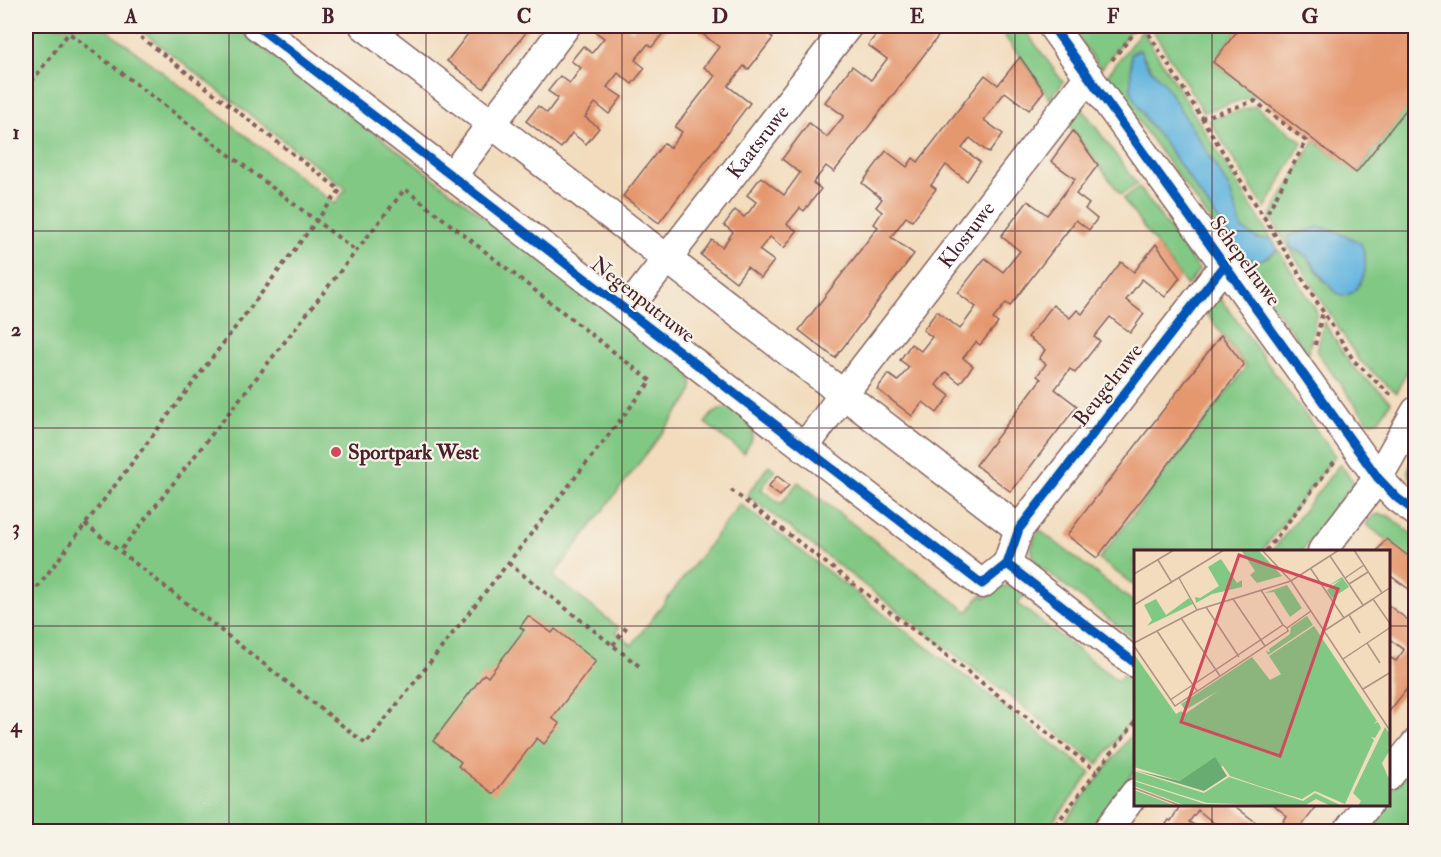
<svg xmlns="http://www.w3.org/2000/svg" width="1441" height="857" viewBox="0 0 1441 857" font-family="'IM FELL Double Pica',serif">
<rect width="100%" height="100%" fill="#f7f3e8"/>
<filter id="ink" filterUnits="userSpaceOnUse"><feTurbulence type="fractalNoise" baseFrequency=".0167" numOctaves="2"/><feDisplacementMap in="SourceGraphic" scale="12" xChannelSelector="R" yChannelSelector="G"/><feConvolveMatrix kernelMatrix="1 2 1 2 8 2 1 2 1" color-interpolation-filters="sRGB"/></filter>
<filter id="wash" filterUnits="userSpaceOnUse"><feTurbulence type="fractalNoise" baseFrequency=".008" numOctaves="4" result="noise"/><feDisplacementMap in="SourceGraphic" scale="24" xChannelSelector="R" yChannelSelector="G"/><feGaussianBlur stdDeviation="1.35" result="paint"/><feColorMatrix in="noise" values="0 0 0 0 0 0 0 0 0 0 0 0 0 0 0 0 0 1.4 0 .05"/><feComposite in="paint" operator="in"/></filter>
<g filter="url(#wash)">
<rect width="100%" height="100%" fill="#f2dcbd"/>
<g fill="#81c884" stroke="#667458" stroke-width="1.5" fill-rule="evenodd">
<path d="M26,26H102L335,204L346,189L135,26H234L687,371C693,380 694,389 688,399L553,576L619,628L616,632L632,645L740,504L1091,773L1046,831H1026L1023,830L1022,832L26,831Z"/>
<path d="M1002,26H1022L1063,82L1050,99L999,28Z"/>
<path d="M1069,26H1102L1115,31L1124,26H1134L1101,69Z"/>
<path d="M1150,26H1241L1213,62L1256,95L1204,112Z"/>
<path d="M1142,30L1317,312L1308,354L1106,77ZM1138,49L1199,139L1229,188L1242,229L1248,235L1264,240L1278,250C1265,259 1257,265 1243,256L1167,146L1144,116L1131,90V54Z"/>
<path d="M1415,97V356L1396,393L1358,359L1270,217L1314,141L1357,173ZM1307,257L1365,271L1360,283L1337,293L1324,281Z"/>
<path d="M1255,106L1302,142L1265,209L1209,120Z"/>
<path d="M1081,107L1137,184L1121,195L1068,124Z"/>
<path d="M1139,187L1199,270L1187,286L1123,199Z"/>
<path d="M1218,295L1335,456L1262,551H1135V586L1099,559L1246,367L1205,311Z"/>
<path d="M1324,322L1350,364L1391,402L1379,420L1371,422L1365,418L1317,352Z"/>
<path d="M723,408C731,408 735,410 742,414C759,424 754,439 744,453L705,423L712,414Z"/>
<path d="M1415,456L1416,488H1415L1408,471Z"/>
<path d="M1340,464L1354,483L1302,551H1272Z"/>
<path d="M769,465L775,470L761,489L781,504L798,482L968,612L981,595L986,598C1001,584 1008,582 1026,593L1018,604L1118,681L1127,669L1135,676V716L1098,764L747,495Z"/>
<path d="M1379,514L1389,516L1415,537V563L1366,524L1373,516Z"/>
<path d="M1038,529L1135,603V639L1038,565C1027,551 1033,543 1038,529Z"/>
<path d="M1135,730V770L1090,831L1057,832Z"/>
<path d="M1404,773L1415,782V831L1359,832L1380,805L1388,804L1389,793Z"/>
</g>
<g fill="#64b5df" stroke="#576a85" stroke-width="1.5">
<path d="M1140,50L1146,64L1164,83L1229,188L1242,229L1258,239H1272L1278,250C1265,258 1258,265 1243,256L1167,146L1148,122L1138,106L1131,90V54Z"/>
<path d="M1319,227L1331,229L1361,243C1366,257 1368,270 1360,283C1339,318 1320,268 1307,257C1303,253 1296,251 1291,248L1288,236Z"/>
</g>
<g id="blocks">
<g fill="#e5976e">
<path d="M474,26L481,31L485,26H531L483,88L447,61Z"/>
<path d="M599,26H625L632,31L636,26H669L652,47L648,44L635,60L645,68L632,84L618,73L607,87L622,97L609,114L595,103L585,117L599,128L586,144L572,133L561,148L526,121L538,106L547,113L558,98L548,91L560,76L570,83L581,68L571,61L583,46L592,53L604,38L594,31Z"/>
<path d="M703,26H774L768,34L773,38L748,70L744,66L728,86L750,103L659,223L623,196L664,143L670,148L682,132L675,127L715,76L704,67L719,47L699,31Z"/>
<path d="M883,26H946L834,172L826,166L813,183L821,189L804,211L800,208L787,224L797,231L784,248L770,237L759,250L774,261L761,278L747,267L736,282L701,255L712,240L722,247L726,242L733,232L724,225L735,210L744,217L749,212L756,202L747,195L761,177L784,195L800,173L782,159L809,123L827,137L844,116L825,102L852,66L871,80L887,59L868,45Z"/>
<path d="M1241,26H1416V97L1356,173L1213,62Z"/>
<path d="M1020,57L1044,91L1029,110L1005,92L984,120L1003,134L989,153L970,138L962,148L980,162L967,181L946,165L931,185L936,189L912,221L906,217L891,237L914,254L835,358L799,330L878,227L874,224L882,212L876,207L882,199L862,183L886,151L907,167L913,158L918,162L985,75L998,85Z"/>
<path d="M1073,131L1098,165L1076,194L1089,204L1085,209L1097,219L1089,230L1076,220L1010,306L1006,303L993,319L998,323L980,345L976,342L963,358L973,366L960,383L946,372L936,385L950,396L937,413L923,402L912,416L877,389L888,374L898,381L909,367L900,360L911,344L921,351L932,337L923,330L937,311L960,329L976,307L958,293L985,258L1003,272L1020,251L1001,236L1028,201L1047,215L1056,204L1075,179L1051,161Z"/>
<path d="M1156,244L1180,278L1165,297L1142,279L1126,300L1144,314L1130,333L1110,317L1094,337L1100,341L1075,373L1070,369L1055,389L1077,406L1011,492L976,465L1041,379L1037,376L1046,364L1039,359L1045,350L1028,337L1053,305L1070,318L1077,310L1082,314L1121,262L1134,272Z"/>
<path d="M1221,335L1244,365L1097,558L1067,535Z"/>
<path d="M777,476L789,485L780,496L768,487Z"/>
<path d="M1386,539L1416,562V594L1388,574V551H1377Z"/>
<path d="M1388,605L1416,626V677L1388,713V661L1391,658L1396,661L1404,650L1388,638Z"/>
<path d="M528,616L552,633L555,629L596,661L552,718L560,724L544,744L537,738L494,794L458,766L461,762L433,741L484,674L488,677L524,630L520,627Z"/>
<path d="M1181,804H1232L1266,830L1272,822L1279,827L1287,816L1273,804L1317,806L1297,832H1225L1198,810L1189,822L1196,826L1191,832H1160L1169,820L1171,821Z"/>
</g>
</g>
</g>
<g filter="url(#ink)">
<use href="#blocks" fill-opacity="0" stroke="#85615e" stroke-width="1.5"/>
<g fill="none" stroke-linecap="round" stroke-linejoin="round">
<g stroke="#85615e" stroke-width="31">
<g id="street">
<path d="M257,26L982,584L1007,564"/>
<path d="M364,26L1019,529"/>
<path d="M1052,26L1378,478L1397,498L1416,512"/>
<path d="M452,176L566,26"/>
<path id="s1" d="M627,310L848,26"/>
<path id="s2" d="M804,448L844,393L1089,76"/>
<path d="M1322,551L1378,478L1416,411"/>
<path d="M1135,663L1007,564L1019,529L1225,264"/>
<path d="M1388,777L1416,743"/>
<path d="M1106,832L1135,793"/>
<path d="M1347,832L1368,804"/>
</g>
</g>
<g stroke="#85615e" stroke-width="4" stroke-dasharray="4.5 4.5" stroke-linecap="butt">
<path d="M67,26L69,33L356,251"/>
<path d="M1144,26L1354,361L1393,397"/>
<path d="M1112,60L1140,26"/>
<path d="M26,89L74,26"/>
<path d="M1201,118L1255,101L1306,141L1265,217"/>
<path d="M1315,345L1323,311"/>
<path d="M731,490L1097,771"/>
<path d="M85,524L366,744L651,381L405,189L120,551"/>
<path d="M1266,551L1334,462"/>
<path d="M508,563L639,666"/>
<path d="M26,602L340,190L126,26"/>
<path d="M613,645L628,625"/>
<path d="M1011,825L1020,832"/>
<path d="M1050,832L1135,722"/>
</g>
<use href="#street" stroke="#fff" stroke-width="28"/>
<g stroke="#f7f3e8" stroke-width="13">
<g id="cycleway">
<path d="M257,26L982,584L1007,564"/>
<path d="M1052,26L1378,478L1397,498L1416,512"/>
<path d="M1135,663L1007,564L1019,529L1225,264"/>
</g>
</g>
<use href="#cycleway" stroke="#0057b8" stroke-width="9"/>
</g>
</g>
<path fill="none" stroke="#4a1f2b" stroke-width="1.5" stroke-opacity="0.55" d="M229,26V832M426,26V832M622,26V832M819,26V832M1015,26V832M1212,26V551M26,231H1416M26,428H1416M26,626H1135M1388,626H1416M1212,804V832"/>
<circle fill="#d1495b" stroke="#f7f3e8" stroke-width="2" cx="336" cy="452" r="6"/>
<g text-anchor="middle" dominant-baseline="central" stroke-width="4.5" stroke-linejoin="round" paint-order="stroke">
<g font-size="21" fill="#4a1f2b" stroke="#f7f3e8">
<text stroke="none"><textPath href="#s1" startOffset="213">Kaatsruwe</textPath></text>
<text stroke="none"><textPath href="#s2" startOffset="268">Klosruwe</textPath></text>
<text transform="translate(1245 261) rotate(54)">Schepelruwe</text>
<text transform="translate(643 300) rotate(38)">Negenputruwe</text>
<text transform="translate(1108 385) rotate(-52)">Beugelruwe</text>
</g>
<g font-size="21" font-weight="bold" fill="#4a1f2b" stroke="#f7f3e8" text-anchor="start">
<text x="348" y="452">Sportpark West</text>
</g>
</g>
<g transform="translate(1134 550)">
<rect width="256" height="256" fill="#f2dcbd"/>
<path d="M107,0H124L148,26L123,33L116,25L121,21ZM87,9L103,33L108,30V37L78,44L62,53L61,47L66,48L85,36L74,17ZM208,27L215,37L198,48L193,40L208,29L191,38ZM153,35L168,58L156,67L140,42L130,43ZM55,48L59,54L13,76L18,70L10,55L22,49L32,65ZM173,66L179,75L134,105L132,101L136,102L135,99L156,84L157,77ZM180,76L243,171L239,174L244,172L247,178L241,188L237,187L240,190L211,254L181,241L168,249L128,237L96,226L89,216L46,231L0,217V104L42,164L47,161L51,164L84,141L51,160L47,154L118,107L136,130L147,124L135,106ZM251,177L256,184V198L253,196L256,200L248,213L254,227L256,225V256H224L227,251L219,243ZM0,221L70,243L95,227L169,251L181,243L208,256H197L182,249L170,256L73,253L0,230ZM0,231L71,254L103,256H52L0,236ZM0,240L42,256H0Z" fill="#81c884"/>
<path d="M81,207L93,226L70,241L0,220L46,231Z" fill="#68ac72"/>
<path fill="none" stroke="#af9083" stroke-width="1.5" d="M128,0L157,31L257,182M220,0L248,43M196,6L229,55M24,10L38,33M177,19L210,68M0,24L40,0M45,28L63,60M211,28L230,15M215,34L234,22M257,37L239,49L257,75M127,40L149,75M99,49L131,96M0,55L90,0M72,57L105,107M215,65L226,83M47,68L86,126M23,81L63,141M190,81L239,49M0,93L63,60L157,31L205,0M233,93L246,113M0,96L41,156L154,81L153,78M209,109L257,77M229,139L257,122M36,150L149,75L153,78L177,61M0,238L47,256"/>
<path fill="#d1495b" fill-opacity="0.15" stroke="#d1495b" stroke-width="3" d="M105,5L204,39L146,206L47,172Z"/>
<rect width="256" height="256" fill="none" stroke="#4a1f2b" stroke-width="3"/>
</g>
<rect width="1441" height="857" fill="none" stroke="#f7f3e8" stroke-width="66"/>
<rect x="33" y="33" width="1375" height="791" fill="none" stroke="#4a1f2b" stroke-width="2"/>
<g font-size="20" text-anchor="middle" font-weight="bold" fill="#4a1f2b">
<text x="131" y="23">A</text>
<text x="328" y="23">B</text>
<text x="524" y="23">C</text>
<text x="720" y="23">D</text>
<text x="917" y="23">E</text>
<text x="1113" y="23">F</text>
<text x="1310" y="23">G</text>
<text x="16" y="139">1</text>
<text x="16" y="336">2</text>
<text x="16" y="534">3</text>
<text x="16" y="732">4</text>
</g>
</svg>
